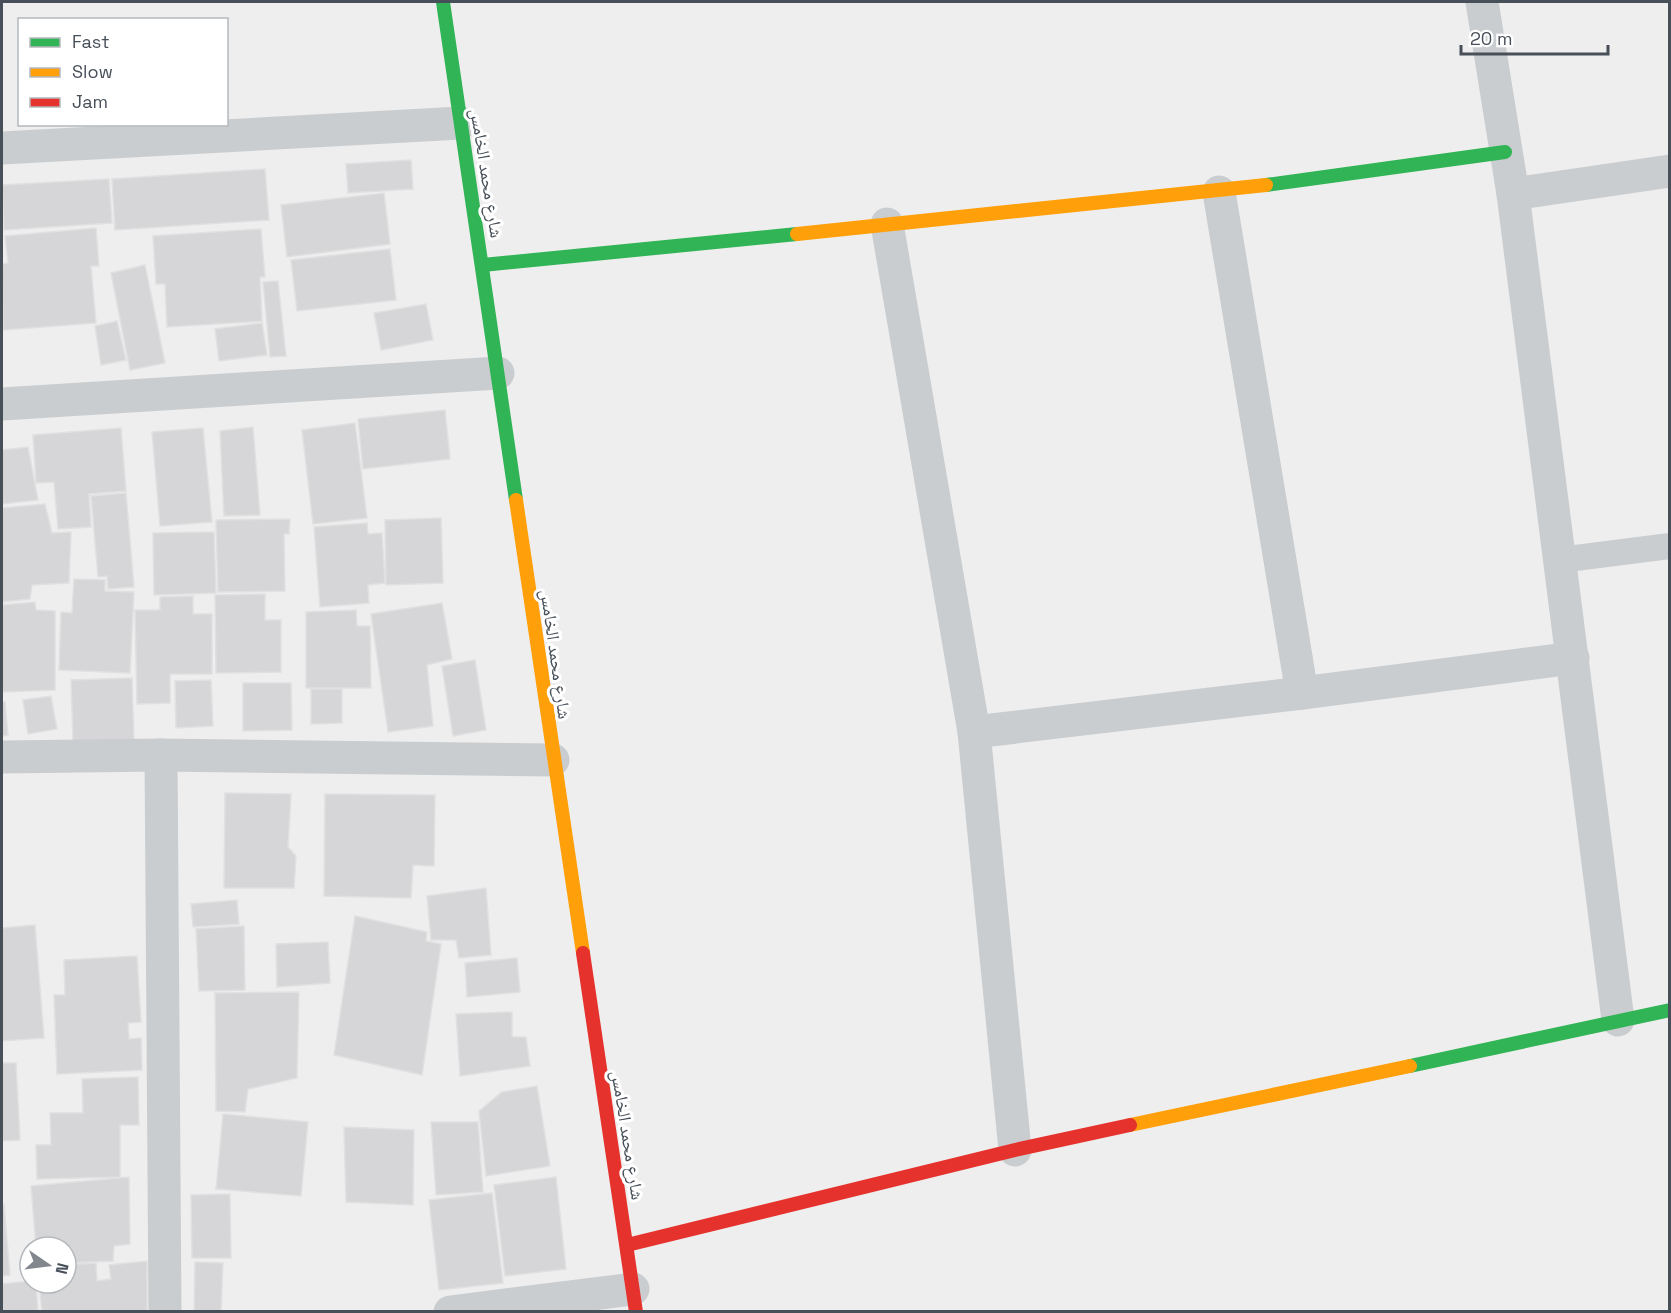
<svg xmlns="http://www.w3.org/2000/svg" width="1671" height="1313" viewBox="0 0 1671 1313" font-family="'Space Grotesk','Noto Naskh Arabic',sans-serif">
<rect width="100%" height="100%" fill="#efeeee"/>
<g fill="#d6d6d8" stroke="#e0e0e1" stroke-width="1.5">
<path d="M411,160L413,189L348,193L346,164Z"/>
<path d="M265,169L269,220L115,230L112,179Z"/>
<path d="M109,179L112,223L4,230L2,185Z"/>
<path d="M384,193L390,244L287,257L281,205Z"/>
<path d="M96,228L99,266H91L96,323L3,330L2,264L8,263L5,236Z"/>
<path d="M261,229L265,277H260L262,321L167,327L165,284H156L153,236Z"/>
<path d="M390,249L396,300L297,311L291,260Z"/>
<path d="M145,265L165,363L130,370L111,273Z"/>
<path d="M278,281L286,356L270,357L263,282Z"/>
<path d="M426,304L433,340L381,350L374,313Z"/>
<path d="M117,321L126,360L101,365L95,326Z"/>
<path d="M262,323L267,355L219,361L215,329Z"/>
<path d="M445,410L450,459L363,469L358,419Z"/>
<path d="M355,423L367,518L313,524L302,430Z"/>
<path d="M253,427L260,515L224,516L220,431Z"/>
<path d="M121,428L126,491L89,494L91,527L58,529L54,482L36,483L33,435Z"/>
<path d="M203,428L212,522L160,526L152,432Z"/>
<path d="M28,447L38,500L2,504V450Z"/>
<path d="M126,493L134,587L108,589L107,576L98,577L91,496Z"/>
<path d="M45,504L52,533L71,532L69,583L32,585L30,599L2,602V508Z"/>
<path d="M441,518L443,583L386,585L385,520Z"/>
<path d="M290,519L289,534H284L285,591L218,592L216,520Z"/>
<path d="M367,523L368,534L382,533L385,583L368,585L369,603L320,607L314,527Z"/>
<path d="M214,532L216,593L154,595L153,533Z"/>
<path d="M74,579L105,580V591L134,592L130,673L59,670L61,612L72,613Z"/>
<path d="M265,594V620H281V672L216,673L215,595Z"/>
<path d="M193,596V614H212V674H170V703L137,704L135,610H160V597Z"/>
<path d="M35,602L36,610L55,611V690L2,692V605Z"/>
<path d="M442,603L452,659L427,665L433,726L388,732L371,614Z"/>
<path d="M356,610L357,626H370L371,688H306V612Z"/>
<path d="M475,660L486,730L453,736L442,666Z"/>
<path d="M132,678L134,740L73,742L71,680Z"/>
<path d="M211,680L213,726L176,728L175,681Z"/>
<path d="M243,683H291L292,730L243,731Z"/>
<path d="M311,689H342V723L311,724Z"/>
<path d="M51,696L57,729L28,734L23,700Z"/>
<path d="M2,702H5L8,735L2,736Z"/>
<path d="M225,793L291,794L288,847L296,856L294,888H224Z"/>
<path d="M325,794L435,795L434,866L413,865L411,898L324,896Z"/>
<path d="M486,888L491,955L459,958L456,940H431L427,896Z"/>
<path d="M237,900L239,924L193,927L191,904Z"/>
<path d="M355,916L427,932L426,941L441,944L422,1075L334,1055Z"/>
<path d="M35,925L44,1038L2,1041V928Z"/>
<path d="M244,926L245,990L199,991L196,929Z"/>
<path d="M328,942L330,983L277,987L276,944Z"/>
<path d="M137,956L141,1022L128,1023L129,1039L141,1038L142,1070L57,1074L54,995H65L64,960Z"/>
<path d="M517,958L520,992L467,997L465,963Z"/>
<path d="M299,992L297,1078L248,1089L245,1112L216,1111L215,993Z"/>
<path d="M512,1012V1037H526L530,1066L460,1076L456,1014Z"/>
<path d="M2,1063H16L20,1140L2,1141Z"/>
<path d="M138,1077L139,1125H120V1177L37,1179L36,1145H51L50,1113H83L82,1079Z"/>
<path d="M537,1086L550,1166L486,1176L479,1111L502,1092Z"/>
<path d="M223,1114L308,1122L301,1196L216,1189Z"/>
<path d="M431,1122H478L483,1192L436,1195Z"/>
<path d="M344,1127L414,1130L413,1205L346,1202Z"/>
<path d="M129,1177L130,1244L114,1246L113,1261L66,1263V1247H36L31,1186Z"/>
<path d="M556,1177L566,1269L505,1276L494,1185Z"/>
<path d="M492,1193L503,1283L439,1290L429,1200Z"/>
<path d="M230,1194L231,1258H192L191,1195Z"/>
<path d="M2,1205H4L10,1275L2,1276Z"/>
<path d="M147,1261V1312H42L39,1283H66V1265L96,1263L97,1281L111,1279L109,1265Z"/>
<path d="M195,1262L223,1263L221,1312H194Z"/>
<path d="M30,1281L36,1283L38,1312H2V1284Z"/>
</g>
<g fill="none" stroke-linecap="round" stroke-linejoin="round">
<path stroke="#cacdcf" stroke-width="26" d="M1560,560L1670,546"/>
<g stroke="#cacdcf" stroke-width="33">
<path d="M1482,2L1513,194L1618,1020"/>
<path d="M2,148L461,123"/>
<path d="M1219,192L1302,693"/>
<path d="M1513,194L1670,171"/>
<path d="M887,224L974,732L1015,1150"/>
<path d="M2,404L498,373"/>
<path d="M974,732L1302,693L1573,658"/>
<path d="M161,755L165,1312"/>
<path d="M2,757L161,755L553,760"/>
<path d="M450,1312L633,1289"/>
</g>
<g stroke="#30b455" stroke-width="14">
<path d="M443,2L516,500"/>
<path d="M1266,185L1505,152"/>
<path d="M483,265L797,234"/>
<path d="M1410,1066L1670,1010"/>
</g>
<g stroke="#ff9f0a" stroke-width="14">
<path d="M797,234L1266,185"/>
<path d="M516,500L583,953"/>
<path d="M1130,1125L1410,1066"/>
</g>
<g stroke="#e5322d" stroke-width="14">
<path d="M583,953L636,1312"/>
<path d="M627,1245L1015,1150L1130,1125"/>
</g>
</g>
<g text-anchor="middle" dominant-baseline="central" stroke-width="6" stroke-linejoin="round" paint-order="stroke">
<g font-size="18" fill="#474f59" stroke="#fff">
<text transform="translate(487 173) rotate(81)">شارع محمد الخامس</text>
<text transform="translate(556 654) rotate(82)">شارع محمد الخامس</text>
<text transform="translate(628 1135) rotate(81)">شارع محمد الخامس</text>
</g>
</g>
<rect width="1671" height="1313" fill="none" stroke="#474f59" stroke-width="6"/>
<rect x="18" y="18" width="210" height="108" fill="#ffffff" stroke="#b5b9bd" stroke-width="1.5"/>
<rect x="30" y="38" width="30" height="9" fill="#30b455" stroke="#b5b9bd" stroke-width="1.5"/>
<text x="72" y="48" font-size="18" fill="#474f59">Fast</text>
<rect x="30" y="68" width="30" height="9" fill="#ff9f0a" stroke="#b5b9bd" stroke-width="1.5"/>
<text x="72" y="78" font-size="18" fill="#474f59">Slow</text>
<rect x="30" y="98" width="30" height="9" fill="#e5322d" stroke="#b5b9bd" stroke-width="1.5"/>
<text x="72" y="108" font-size="18" fill="#474f59">Jam</text>
<g transform="translate(48 1265) rotate(104)"><circle r="28" fill="#ffffff" stroke="#b5b9bd" stroke-width="1.5"/>
<path d="M0-4.5L10 22L0 15L-10 22Z" fill="#82878d"/>
<text y="-9" font-size="16" font-weight="bold" text-anchor="middle" fill="#474f59">N</text>
</g>
<path d="M1461 45v9h147v-9" fill="none" stroke="#474f59" stroke-width="3"/>
<text x="1470" y="45" font-size="18" fill="#474f59" stroke="#ffffff" stroke-width="4.5" paint-order="stroke">20 m</text>
</svg>
